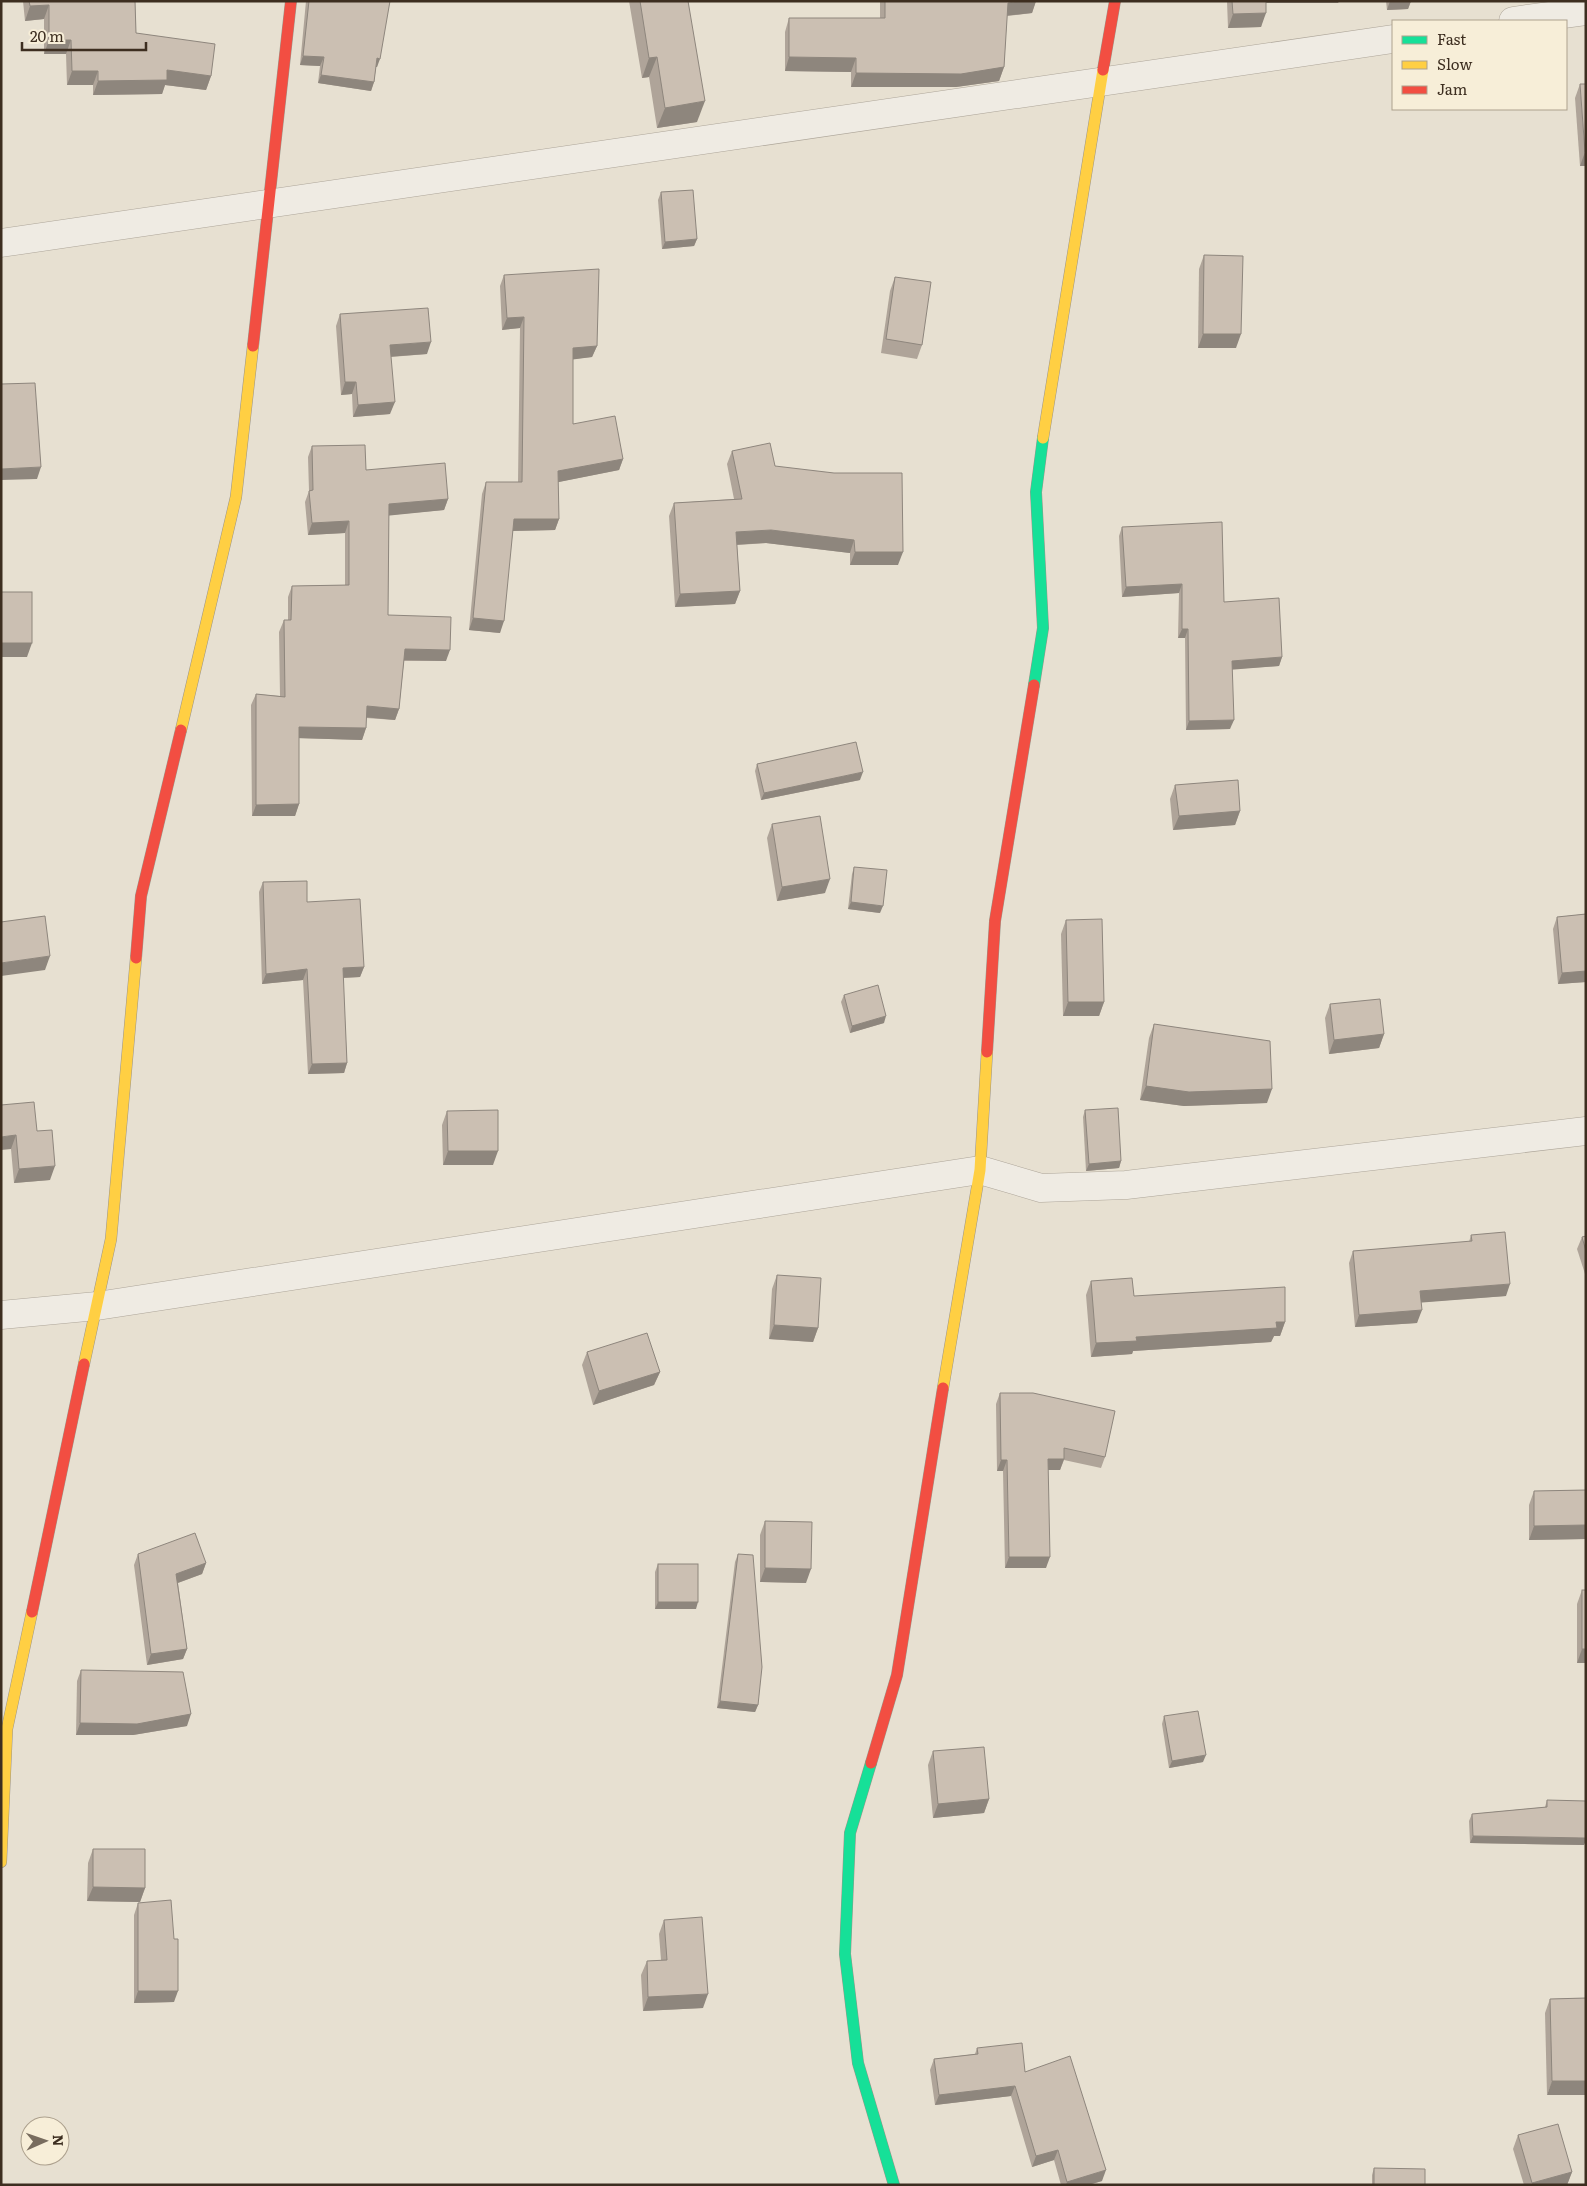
<svg xmlns="http://www.w3.org/2000/svg" width="1587" height="2186" viewBox="0 0 1587 2186" font-family="Literata,serif">
<rect width="100%" height="100%" fill="#e7e0d1"/>
<g fill="none" stroke-linecap="round" stroke-linejoin="round">
<g stroke="#ada599" stroke-width="29">
<g id="street">
<path d="M1513,21L1586,11"/>
<path d="M1,243L1393,39"/>
<path d="M1,1315L97,1306L980,1170L1041,1188L1126,1185L1586,1131"/>
</g>
</g>
<g stroke="#9c958a" stroke-width="12">
<g id="fast">
<path d="M1034,685L1043,628L1036,492L1043,438"/>
<path d="M871,1763L850,1833L845,1954L858,2063L894,2185"/>
</g>
</g>
<g stroke="#9c958a" stroke-width="12">
<g id="slow">
<path d="M1043,438L1103,70"/>
<path d="M181,730L236,497L253,346"/>
<path d="M84,1364L111,1239L136,958"/>
<path d="M943,1388L980,1170L987,1052"/>
<path d="M1,1862L7,1729L32,1612"/>
</g>
</g>
<g stroke="#9c958a" stroke-width="12">
<g id="jam">
<path d="M1103,70L1115,1"/>
<path d="M253,346L291,1"/>
<path d="M136,958L141,896L181,730"/>
<path d="M987,1052L995,921L1034,685"/>
<path d="M32,1612L84,1364"/>
<path d="M871,1763L897,1675L943,1388"/>
</g>
</g>
<use href="#street" stroke="#efebe3" stroke-width="28"/>
<use href="#fast" stroke="#16e098" stroke-width="11"/>
<use href="#slow" stroke="#ffcf43" stroke-width="11"/>
<use href="#jam" stroke="#f24e42" stroke-width="11"/>
</g>
<g fill="#afa499">
<path d="M23,1H135L136,33L211,76L206,90L165,85L162,94L93,95V85H67L66,54H44V19L25,21Z"/>
<path d="M306,1H390L377,67H376L374,82L371,91L318,83L320,66L300,65Z"/>
<path d="M629,1H688L697,122L657,128L649,77L642,78Z"/>
<path d="M880,1H1036L1032,13L1007,16L1004,67L999,81L956,87H851V72L785,71V32L789,18H880Z"/>
<path d="M1227,1H1339L1338,3H1266L1261,27L1228,28Z"/>
<path d="M1386,1H1411L1408,9L1387,10Z"/>
<path d="M1580,84L1586,166H1580L1575,98Z"/>
<path d="M661,192L697,239L694,246L662,249L658,200Z"/>
<path d="M1204,255L1236,348H1198L1199,269Z"/>
<path d="M504,275L597,346L592,357L573,359V424L623,459L619,470L558,482L559,519L555,530L513,531L500,633L469,630L482,494L486,482H518L520,328L502,330L500,286Z"/>
<path d="M895,277L922,345L917,359L881,353L890,291Z"/>
<path d="M340,314L427,354L391,357L390,414L353,417L352,394L341,395L336,326Z"/>
<path d="M312,446L366,470L448,499L444,510L389,515L388,615L446,661H404L399,709L395,720L366,718V728L362,740L299,738V804L295,816H252L251,705L256,694L280,696L279,632L284,620H288V597L292,586L345,585V533L308,535L305,502L309,491L308,457Z"/>
<path d="M732,451L775,466L898,565H850V553L766,543L737,545L740,591L735,604L675,607L669,516L674,503L734,499L727,464Z"/>
<path d="M1122,527L1224,602L1282,657L1279,666L1232,669L1230,729L1186,730L1185,638H1178L1179,593L1122,597L1119,536Z"/>
<path d="M757,764L860,780L761,800L755,771Z"/>
<path d="M1175,785L1240,811L1235,825L1173,830L1170,799Z"/>
<path d="M772,824L825,893L777,901L767,838Z"/>
<path d="M854,867L880,913L848,909L852,874Z"/>
<path d="M263,882L307,902L364,967L360,977L343,978L347,1063L344,1073L308,1074L303,980L262,984L259,892Z"/>
<path d="M1586,914V982L1558,984L1553,929L1557,917Z"/>
<path d="M1066,920L1104,1002L1099,1016H1063L1061,934Z"/>
<path d="M844,995L884,1023L850,1033L841,1002Z"/>
<path d="M1330,1004L1384,1034L1379,1048L1329,1054L1325,1018Z"/>
<path d="M1154,1024L1267,1103L1184,1106L1140,1100L1149,1038Z"/>
<path d="M1,1105L37,1131L50,1180L14,1183L11,1149Z"/>
<path d="M1085,1110L1121,1161L1119,1168L1086,1171L1083,1117Z"/>
<path d="M447,1111L493,1165H443L442,1125Z"/>
<path d="M1471,1235L1506,1296L1421,1302L1417,1323L1355,1327L1349,1263L1353,1251L1469,1242Z"/>
<path d="M1586,1236V1277L1577,1249L1582,1237Z"/>
<path d="M777,1275L818,1328L813,1342L769,1339L772,1289Z"/>
<path d="M1091,1281L1134,1296L1285,1322L1280,1336H1274L1271,1342L1133,1351L1132,1354L1091,1357L1086,1295Z"/>
<path d="M587,1352L660,1372L654,1385L593,1405L582,1365Z"/>
<path d="M1000,1393L1105,1457L1101,1468L1064,1460L1060,1470H1048L1046,1568H1005L1003,1471H997L996,1404Z"/>
<path d="M1586,1490V1539L1529,1540V1505L1534,1491Z"/>
<path d="M765,1521L806,1583L760,1582V1535Z"/>
<path d="M138,1554L206,1563L202,1574L178,1583L187,1649L183,1659L147,1665L134,1565Z"/>
<path d="M738,1554L758,1705L755,1712L717,1708L735,1562Z"/>
<path d="M658,1564L696,1609H655V1572Z"/>
<path d="M1582,1590H1586V1663H1577V1604Z"/>
<path d="M81,1670L187,1726L133,1735H76L77,1681Z"/>
<path d="M1164,1716L1203,1762L1169,1768L1162,1724Z"/>
<path d="M933,1751L989,1799L984,1813L933,1818L928,1765Z"/>
<path d="M1547,1800L1584,1845L1470,1843L1469,1821L1472,1814L1545,1807Z"/>
<path d="M93,1849L145,1888L140,1902L87,1901L88,1863Z"/>
<path d="M138,1903L174,2002L134,2003V1915Z"/>
<path d="M664,1920L703,2008L643,2011L641,1975L647,1961L661,1960L659,1934Z"/>
<path d="M1586,1998L1547,2095L1545,2013L1550,1999Z"/>
<path d="M977,2048L1025,2072L1102,2181L1088,2185H1061L1054,2160L1032,2167L1011,2096L935,2105L930,2070L934,2059L975,2054Z"/>
<path d="M1518,2135L1572,2172L1567,2185H1524L1513,2149Z"/>
<path d="M1374,2168L1425,2185H1372V2175Z"/>
</g>
<g fill="#8e867d">
<path d="M1021,1H1036L1032,13L1003,16L1008,3Z"/>
<path d="M1261,1H1339L1338,3H1261Z"/>
<path d="M1390,1H1411L1408,9L1387,10Z"/>
<path d="M49,5L44,19L25,21L30,6Z"/>
<path d="M1266,13L1261,27L1228,28L1233,14Z"/>
<path d="M49,40H71L66,54H44Z"/>
<path d="M303,56L324,57L320,66L300,65Z"/>
<path d="M657,57L649,77L642,78L649,58Z"/>
<path d="M789,57L856,58L851,72L785,71Z"/>
<path d="M377,58L380,59L377,67H374Z"/>
<path d="M1004,67L999,81L956,87H851L856,73Z"/>
<path d="M167,70L211,76L206,90L165,85L162,94L93,95L98,81Z"/>
<path d="M72,71H98L93,85H67Z"/>
<path d="M321,75L374,82L371,91L318,83Z"/>
<path d="M705,101L697,122L657,128L665,108Z"/>
<path d="M1585,152H1586V166H1580Z"/>
<path d="M697,239L694,246L662,249L665,242Z"/>
<path d="M524,317L520,328L502,330L507,318Z"/>
<path d="M1203,334H1241L1236,348H1198Z"/>
<path d="M431,342L427,354L386,357L390,345Z"/>
<path d="M597,346L592,357L569,360L573,348Z"/>
<path d="M345,382H356L352,394L341,395Z"/>
<path d="M395,402L390,414L353,417L358,405Z"/>
<path d="M623,459L619,470L554,483L558,471Z"/>
<path d="M41,467L37,479L1,480V469Z"/>
<path d="M448,499L444,510L385,516L389,504Z"/>
<path d="M514,519H559L555,530L510,531Z"/>
<path d="M349,521L345,533L308,535L312,523Z"/>
<path d="M771,530L854,540L850,553L766,543L732,545L736,532Z"/>
<path d="M855,552H903L898,565H850Z"/>
<path d="M1182,584L1179,593L1122,597L1126,587Z"/>
<path d="M740,591L735,604L675,607L680,594Z"/>
<path d="M473,618L504,621L500,633L469,630Z"/>
<path d="M1182,629H1188L1185,638H1178Z"/>
<path d="M1,643H32L27,657H1Z"/>
<path d="M405,649L450,650L446,661L400,660Z"/>
<path d="M1282,657L1279,666L1228,670L1232,661Z"/>
<path d="M367,706L399,709L395,720L363,717Z"/>
<path d="M1234,720L1230,729L1186,730L1189,721Z"/>
<path d="M299,727L366,728L362,740L295,738Z"/>
<path d="M863,772L860,780L761,800L764,793Z"/>
<path d="M299,804L295,816H252L256,805Z"/>
<path d="M1240,811L1235,825L1173,830L1179,816Z"/>
<path d="M830,879L825,893L777,901L782,887Z"/>
<path d="M851,902L883,906L880,913L848,909Z"/>
<path d="M50,956L45,970L1,976V963Z"/>
<path d="M364,967L360,977L339,978L343,968Z"/>
<path d="M307,969L303,980L262,984L266,974Z"/>
<path d="M1586,971V982L1558,984L1562,973Z"/>
<path d="M1068,1002H1104L1099,1016H1063Z"/>
<path d="M886,1016L884,1023L850,1033L852,1026Z"/>
<path d="M1384,1034L1379,1048L1329,1054L1334,1040Z"/>
<path d="M347,1063L344,1073L308,1074L312,1064Z"/>
<path d="M1146,1086L1272,1089L1267,1103L1184,1106L1140,1100Z"/>
<path d="M16,1135L11,1149L1,1150V1137Z"/>
<path d="M448,1151H498L493,1165H443Z"/>
<path d="M1121,1161L1119,1168L1086,1171L1089,1164Z"/>
<path d="M55,1166L50,1180L14,1183L19,1169Z"/>
<path d="M1510,1284L1506,1296L1416,1303L1420,1291Z"/>
<path d="M1422,1310L1417,1323L1355,1327L1359,1315Z"/>
<path d="M1276,1322H1285L1280,1336H1274L1271,1342L1133,1351L1132,1354L1091,1357L1096,1343L1136,1337Z"/>
<path d="M774,1325L818,1328L813,1342L769,1339Z"/>
<path d="M660,1372L654,1385L593,1405L599,1391Z"/>
<path d="M1048,1459H1064L1060,1470H1044Z"/>
<path d="M1001,1460H1007L1003,1471H997Z"/>
<path d="M1586,1525V1539L1529,1540L1534,1526Z"/>
<path d="M1009,1557H1050L1046,1568H1005Z"/>
<path d="M206,1563L202,1574L172,1585L176,1574Z"/>
<path d="M765,1568L811,1569L806,1583L760,1582Z"/>
<path d="M658,1602H698L696,1609H655Z"/>
<path d="M187,1649L183,1659L147,1665L151,1654Z"/>
<path d="M1582,1649H1586V1663H1577Z"/>
<path d="M720,1701L758,1705L755,1712L717,1708Z"/>
<path d="M191,1714L187,1726L133,1735H76L80,1723Z"/>
<path d="M1206,1755L1203,1762L1169,1768L1172,1761Z"/>
<path d="M989,1799L984,1813L933,1818L938,1804Z"/>
<path d="M1473,1836L1586,1838V1841L1584,1845L1470,1843Z"/>
<path d="M93,1887L145,1888L140,1902L87,1901Z"/>
<path d="M138,1991H178L174,2002L134,2003Z"/>
<path d="M708,1994L703,2008L643,2011L648,1997Z"/>
<path d="M1552,2081H1586V2095H1547Z"/>
<path d="M1015,2086L1011,2096L935,2105L939,2095Z"/>
<path d="M1058,2150L1054,2160L1032,2167L1036,2156Z"/>
<path d="M1106,2170L1102,2181L1088,2185H1066L1067,2182Z"/>
<path d="M1572,2172L1567,2185H1532V2183Z"/>
</g>
<g fill="#cbbfb2" stroke="#8e867d">
<path d="M29,1H135L136,33L215,44L211,76L167,70V80L98,81V71H72L71,40H49V5L30,6Z"/>
<path d="M309,1H390L380,59L377,58L374,82L321,75L324,57L303,56Z"/>
<path d="M640,1H688L705,101L665,108L657,57L649,58Z"/>
<path d="M885,1H1021L1008,3L1004,67L961,74L856,73V58L789,57V18H885Z"/>
<path d="M1232,1H1266V13L1233,14Z"/>
<path d="M1580,84H1586V152H1585Z"/>
<path d="M693,190L697,239L665,242L661,192Z"/>
<path d="M1204,255L1243,256L1241,334H1203Z"/>
<path d="M599,269L597,346L573,348V424L615,416L623,459L558,471L559,519H514L504,621L473,618L486,482H522L524,317L507,318L504,275Z"/>
<path d="M895,277L931,282L922,345L886,339Z"/>
<path d="M428,308L431,342L390,345L395,402L358,405L356,382H345L340,314Z"/>
<path d="M35,383L41,467L1,469V384Z"/>
<path d="M770,443L775,466L834,473H902L903,552H855L854,540L771,530L736,532L740,591L680,594L674,503L742,499L732,451Z"/>
<path d="M365,445L366,470L445,463L448,499L389,504L388,615L451,617L450,650L405,649L399,709L367,706L366,728L299,727V804L256,805V694L285,697L284,620H291L292,586L349,585V521L312,523L309,491L313,490L312,446Z"/>
<path d="M1222,522L1224,602L1279,598L1282,657L1232,661L1234,720L1189,721L1188,629H1182V584L1126,587L1122,527Z"/>
<rect x="1" y="592" width="31" height="51"/>
<path d="M856,742L863,772L764,793L757,764Z"/>
<path d="M1238,780L1240,811L1179,816L1175,785Z"/>
<path d="M820,816L830,879L782,887L772,824Z"/>
<path d="M854,867L887,870L883,906L851,902Z"/>
<path d="M307,881V902L360,899L364,967L343,968L347,1063L312,1064L307,969L266,974L263,882Z"/>
<path d="M1586,914V971L1562,973L1557,917Z"/>
<path d="M45,916L50,956L1,963V922Z"/>
<path d="M1102,919L1104,1002H1068L1066,920Z"/>
<path d="M878,985L886,1016L852,1026L844,995Z"/>
<path d="M1380,999L1384,1034L1334,1040L1330,1004Z"/>
<path d="M1154,1024L1270,1041L1272,1089L1189,1092L1146,1086Z"/>
<path d="M34,1102L37,1131L52,1130L55,1166L19,1169L16,1135L1,1137V1105Z"/>
<path d="M1118,1108L1121,1161L1089,1164L1085,1110Z"/>
<path d="M498,1110V1151H448L447,1111Z"/>
<path d="M1505,1232L1510,1284L1420,1291L1422,1310L1359,1315L1353,1251L1472,1241L1471,1235Z"/>
<path d="M1586,1236V1251L1582,1237Z"/>
<path d="M777,1275L821,1278L818,1328L774,1325Z"/>
<path d="M1132,1278L1134,1296L1285,1287V1322H1276L1277,1328L1136,1337L1137,1341L1096,1343L1091,1281Z"/>
<path d="M647,1333L660,1372L599,1391L587,1352Z"/>
<path d="M1000,1393H1033L1115,1411L1105,1457L1064,1448V1459H1048L1050,1557H1009L1007,1460H1001Z"/>
<path d="M1586,1490V1525L1534,1526V1491Z"/>
<path d="M765,1521L812,1522L811,1569L765,1568Z"/>
<path d="M195,1533L206,1563L176,1574L187,1649L151,1654L138,1554Z"/>
<path d="M738,1554L753,1555L762,1667L758,1705L720,1701Z"/>
<rect x="658" y="1564" width="40" height="38"/>
<rect x="1582" y="1590" width="4" height="59"/>
<path d="M81,1670L183,1672L191,1714L137,1724L80,1723Z"/>
<path d="M1198,1711L1206,1755L1172,1761L1164,1716Z"/>
<path d="M984,1747L989,1799L938,1804L933,1751Z"/>
<path d="M1547,1800L1586,1801V1838L1473,1836L1472,1814L1547,1807Z"/>
<path d="M93,1849H145V1888L93,1887Z"/>
<path d="M171,1900L174,1939H178V1991H138V1903Z"/>
<path d="M702,1917L708,1994L648,1997L647,1961L667,1960L664,1920Z"/>
<path d="M1586,1998V2081H1552L1550,1999Z"/>
<path d="M1022,2043L1025,2072L1070,2056L1106,2170L1067,2182L1058,2150L1036,2156L1015,2086L939,2095L934,2059L978,2054L977,2048Z"/>
<path d="M1558,2124L1572,2172L1532,2183L1518,2135Z"/>
<path d="M1374,2168L1425,2169V2185H1374Z"/>
</g>
<rect width="1587" height="2186" fill="none" stroke="#3d2e20" stroke-width="5"/>
<rect x="1392" y="20" width="175" height="90" fill="#f7eed8" stroke="#ada18e"/>
<rect x="1402" y="36" width="25" height="8" fill="#16e098" stroke="#ada18e"/>
<text x="1437" y="45" font-size="15" fill="#3d2e20">Fast</text>
<rect x="1402" y="61" width="25" height="8" fill="#ffcf43" stroke="#ada18e"/>
<text x="1437" y="70" font-size="15" fill="#3d2e20">Slow</text>
<rect x="1402" y="86" width="25" height="8" fill="#f24e42" stroke="#ada18e"/>
<text x="1437" y="95" font-size="15" fill="#3d2e20">Jam</text>
<g transform="translate(45 2141) rotate(88)"><circle r="24" fill="#f7eed8" stroke="#ada18e"/>
<path d="M0-4L9 19L0 12L-9 19Z" fill="#786c5e"/>
<text y="-8" font-size="14" font-weight="bold" text-anchor="middle" fill="#3d2e20">N</text>
</g>
<path d="M22 42v8h124v-8" fill="none" stroke="#3d2e20" stroke-width="2.5"/>
<text x="30" y="42" font-size="15" fill="#3d2e20" stroke="#f7eed8" stroke-width="4" paint-order="stroke">20 m</text>
</svg>
